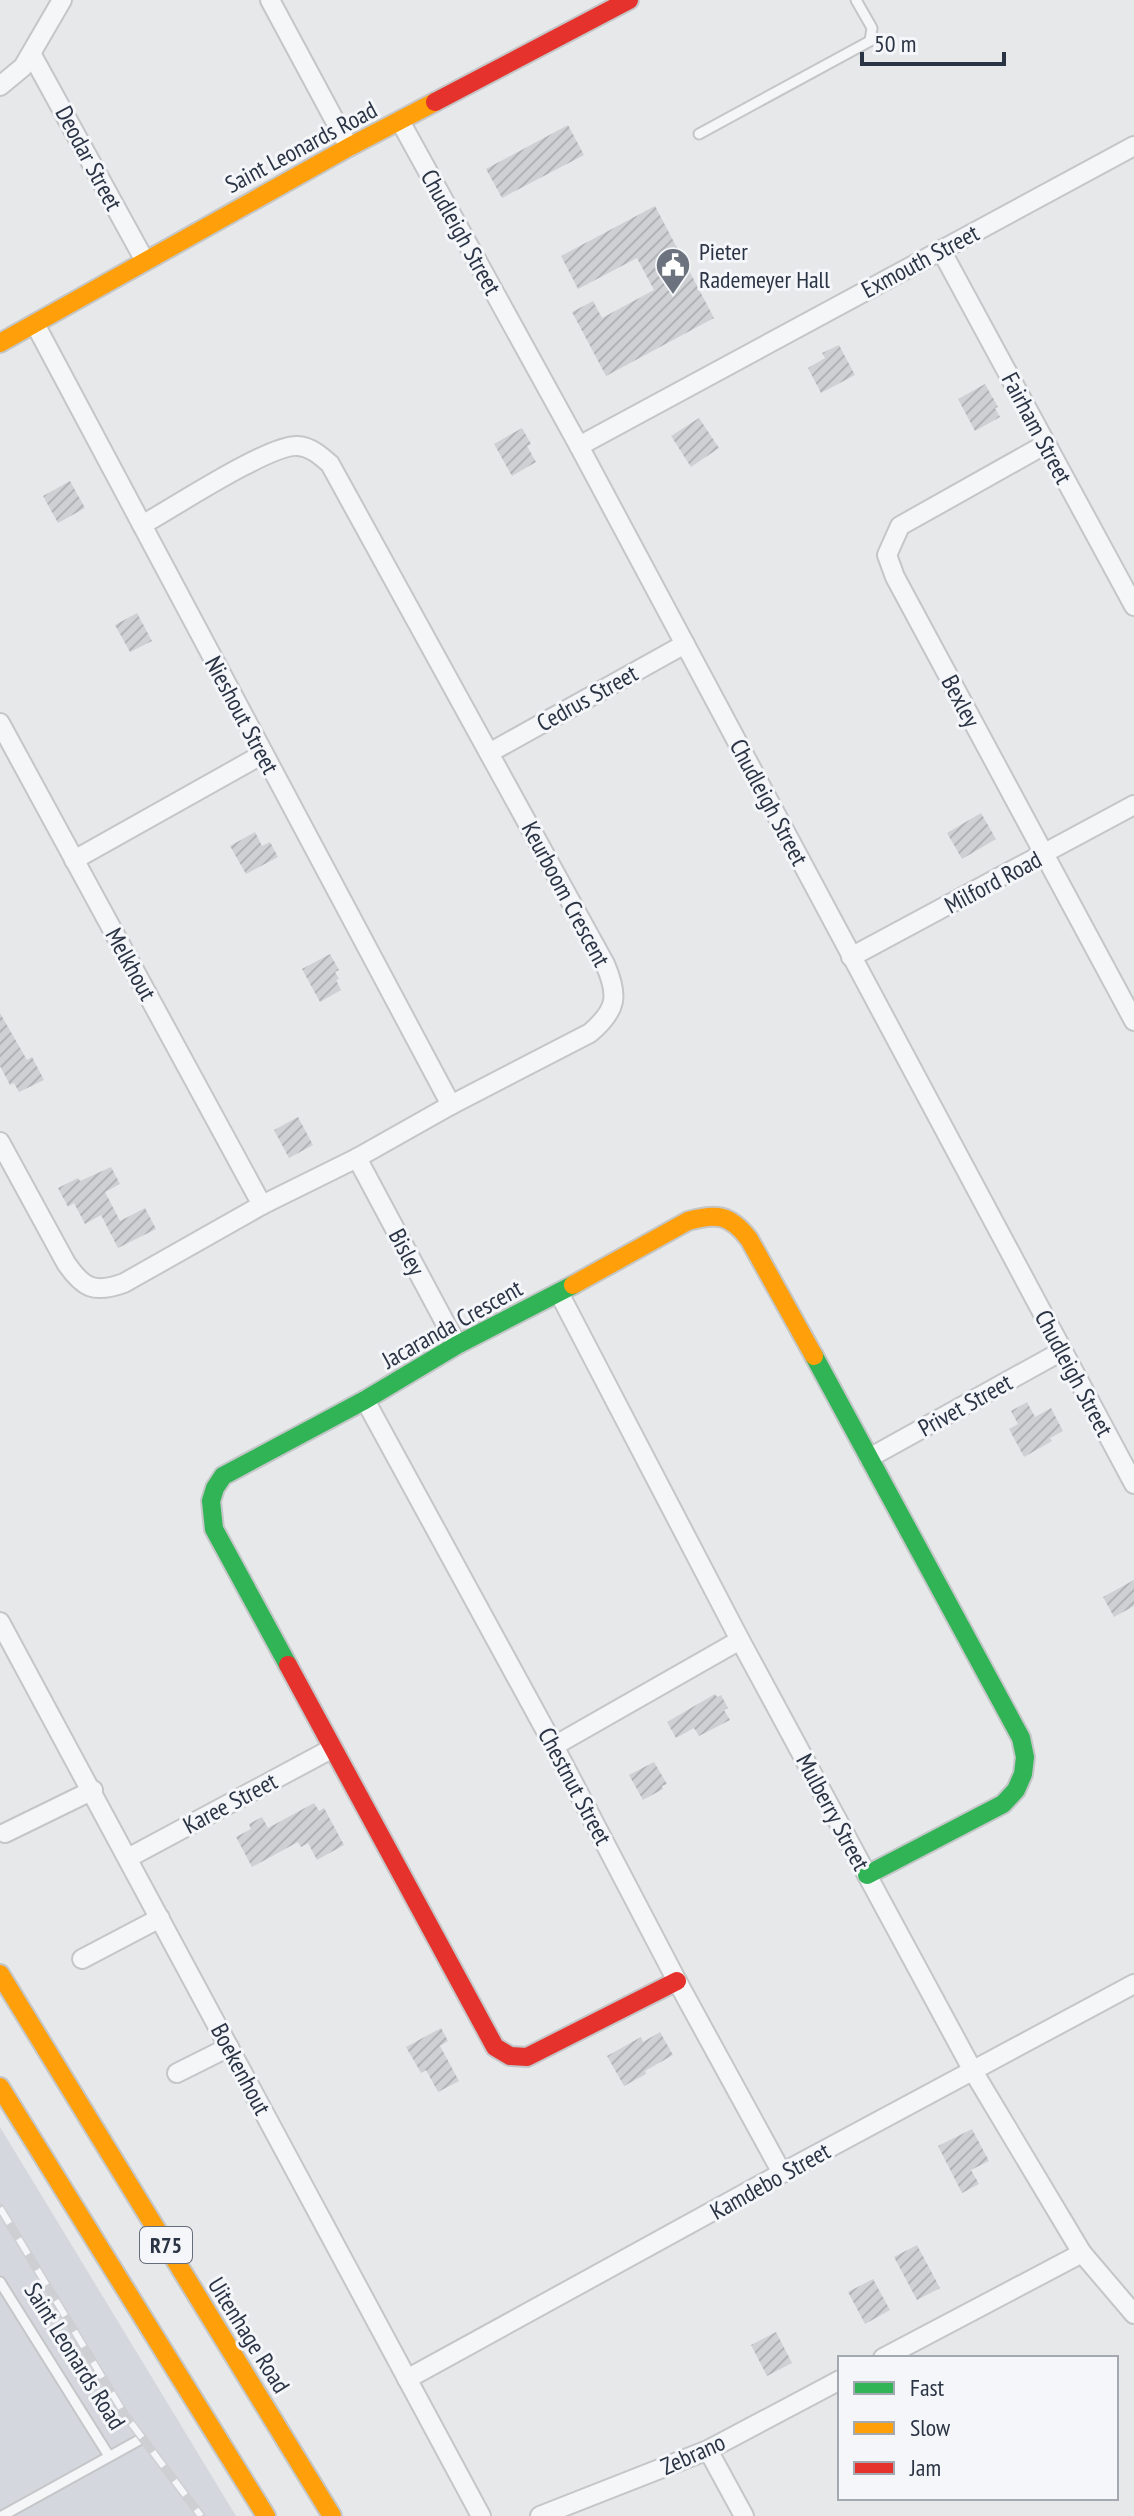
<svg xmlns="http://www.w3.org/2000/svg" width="1134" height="2516" viewBox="0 0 1134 2516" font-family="'PT Sans Narrow',sans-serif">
<defs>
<pattern id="building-hatch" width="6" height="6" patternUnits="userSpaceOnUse" patternTransform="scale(2)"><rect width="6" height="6" fill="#ced0d3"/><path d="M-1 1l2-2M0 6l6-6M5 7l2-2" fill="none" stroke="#b1b3b6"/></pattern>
</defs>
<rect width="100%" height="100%" fill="#e6e8ea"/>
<path fill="#d4d7dd" d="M0,2127L236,2516H0Z"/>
<g fill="url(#building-hatch)">
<path d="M568,125L584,155L502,198L486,169Z"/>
<path d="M655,206L714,318L606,376L572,312L593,301L602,318L654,290L637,258L578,289L561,256Z"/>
<path d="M839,345L855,375L821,393L808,368L825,358L822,353Z"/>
<path d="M985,384L998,407L995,408L1000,417L975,431L958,399Z"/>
<path d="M699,418L719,448L691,467L671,436Z"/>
<path d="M522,428L531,444L527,446L536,462L512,476L494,444Z"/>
<path d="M70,481L85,508L58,523L43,496Z"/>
<path d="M137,613L152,641L130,652L115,625Z"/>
<path d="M981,813L996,839L962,859L947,833Z"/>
<path d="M255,832L262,846L270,842L278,857L246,874L230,846Z"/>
<path d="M330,954L339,970L335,972L339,979L336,980L341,990L320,1002L302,969Z"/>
<path d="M0,1013L27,1060L32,1057L44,1080L19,1092L14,1083L10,1085L0,1066Z"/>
<path d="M298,1117L313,1145L289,1158L274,1130Z"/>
<path d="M111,1167L120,1184L105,1192L120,1221L145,1208L156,1229L118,1248L101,1215L85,1224L74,1203L68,1207L58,1188L78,1178L80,1181Z"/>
<path d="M1027,1402L1035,1417L1051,1408L1063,1431L1050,1438L1052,1441L1024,1457L1009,1429L1018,1424L1011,1411Z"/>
<path d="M1134,1580V1606L1114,1617L1103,1597Z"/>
<path d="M715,1694L717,1697L721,1695L728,1708L724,1710L730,1720L699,1736L694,1728L676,1738L667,1722Z"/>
<path d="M654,1762L667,1784L662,1786L663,1789L643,1800L629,1775Z"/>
<path d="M314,1803L319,1811L324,1808L344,1845L317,1860L308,1843L301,1847L298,1842L252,1867L236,1837L251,1829L249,1824L262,1817L268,1828Z"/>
<path d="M441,2028L448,2041L440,2046L459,2081L438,2092L426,2070L421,2073L406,2047Z"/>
<path d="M660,2032L673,2055L645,2071L646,2074L624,2086L607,2056L641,2037L643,2042Z"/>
<path d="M972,2129L989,2161L971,2170L979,2184L962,2193L938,2146Z"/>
<path d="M917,2245L940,2288L917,2300L894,2257Z"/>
<path d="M873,2279L890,2310L865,2324L848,2292Z"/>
<path d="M776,2332L792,2363L767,2376L751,2345Z"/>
</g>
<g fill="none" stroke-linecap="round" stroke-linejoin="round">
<g stroke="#c4c6c8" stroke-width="13">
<g id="lane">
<path d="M699,134L870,41L872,28L856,0"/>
<path d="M0,2282L109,2456"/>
<path d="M2,2516L141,2439"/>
</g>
</g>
<g stroke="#c4c6c8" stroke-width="22">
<g id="street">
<path d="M270,0L349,147"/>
<path d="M32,55L145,261"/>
<path d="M0,86L23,67L62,0"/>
<path d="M400,121L579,446L1134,1484"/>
<path d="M941,250L1134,606"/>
<path d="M35,324L451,1105"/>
<path d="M1046,444L900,526L887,555L895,577L1134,1021"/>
<path d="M579,446L1134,146"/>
<path d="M0,723L262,1205"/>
<path d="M489,753L685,644"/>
<path d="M74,860L263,754"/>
<path d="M851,957L1134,805"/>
<path d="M0,1142L66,1263C83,1288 94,1294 124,1283L262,1205L357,1158L451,1105L590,1033C617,1010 619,996 605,964L330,464C321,456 311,447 298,446C271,443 171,509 142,525"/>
<path d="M357,1158L457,1345"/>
<path d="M559,1293L740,1640L973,2071L1082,2253L1134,2314"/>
<path d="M365,1400L554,1746L677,1981L782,2173"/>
<path d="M869,1458L1062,1351"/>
<path d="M0,1622L481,2516"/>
<path d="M554,1746L740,1640"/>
<path d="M5,1833L93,1790"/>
<path d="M128,1858L333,1748"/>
<path d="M82,1959L160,1918"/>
<path d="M177,2073L229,2047"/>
<path d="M883,2358L1082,2253"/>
<path d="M407,2379L782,2173L1134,1984"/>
<path d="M708,2450L744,2516"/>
<path d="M540,2516L708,2450L840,2380"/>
</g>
</g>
<g stroke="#c4c6c8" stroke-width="22">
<g id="fast">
<path d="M814,1356L1021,1738L1025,1757L1023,1774L1016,1790L1003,1804L867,1875"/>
<path d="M288,1665L214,1529L211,1501L215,1488L223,1476L365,1400L457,1345L573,1285"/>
</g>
</g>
<g stroke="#c4c6c8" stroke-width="22">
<g id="slow">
<path d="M0,343L349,147L435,102"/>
<path d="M573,1285L688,1221C716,1213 730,1214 749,1239L814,1356"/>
<path d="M0,1974L332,2516"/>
<path d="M0,2087L266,2516"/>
</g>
</g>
<g stroke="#c4c6c8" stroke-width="22">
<g id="jam">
<path d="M435,102L629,0"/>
<path d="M288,1665L495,2047L510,2056L527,2057L677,1981"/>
</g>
</g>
<use href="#lane" stroke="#f5f6f7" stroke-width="9"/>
<use href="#street" stroke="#f5f6f7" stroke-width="18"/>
<use href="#fast" stroke="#30b455" stroke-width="18"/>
<use href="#slow" stroke="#ff9f0a" stroke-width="18"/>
<use href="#jam" stroke="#e5322d" stroke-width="18"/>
<g stroke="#cecfd2" stroke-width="9">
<path id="rail" d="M0,2208L125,2415L201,2516"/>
</g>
<use href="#rail" stroke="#f4f6f9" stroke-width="6" stroke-dasharray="18" stroke-linecap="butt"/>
</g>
<defs>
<g id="civic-pin" transform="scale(1.8)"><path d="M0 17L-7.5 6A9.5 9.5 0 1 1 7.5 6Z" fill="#6c737f" stroke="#f4f6f9"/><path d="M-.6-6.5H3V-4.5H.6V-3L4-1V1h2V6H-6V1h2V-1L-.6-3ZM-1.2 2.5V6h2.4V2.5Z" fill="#fff"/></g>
</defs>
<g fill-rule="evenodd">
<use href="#civic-pin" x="673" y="265"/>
</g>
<g text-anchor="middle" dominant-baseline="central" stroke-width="6" stroke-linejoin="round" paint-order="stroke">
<rect fill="#f4f6f9" stroke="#676e7b" stroke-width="2" x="140" y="2227" width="52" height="36" rx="6"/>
<g font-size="22" font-weight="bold" fill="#2b3445">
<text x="166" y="2245">R75</text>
</g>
<g font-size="24" fill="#2b3445" stroke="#f4f6f9">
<text transform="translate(301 147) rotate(-28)">Saint Leonards Road</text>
<text transform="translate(89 158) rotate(62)">Deodar Street</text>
<text transform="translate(461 232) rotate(61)">Chudleigh Street</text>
<text transform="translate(920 261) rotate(-28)">Exmouth Street</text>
<text transform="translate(1037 428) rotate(62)">Fairham Street</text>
<text transform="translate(587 698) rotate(-29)">Cedrus Street</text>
<text transform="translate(961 701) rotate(62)">Bexley</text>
<text transform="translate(242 715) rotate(62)">Nieshout Street</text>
<text transform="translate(769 802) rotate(62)">Chudleigh Street</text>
<text transform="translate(993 882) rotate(-28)">Milford Road</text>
<text transform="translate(566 894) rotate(62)">Keurboom Crescent</text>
<text transform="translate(131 964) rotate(61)">Melkhout</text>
<text transform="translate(407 1252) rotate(62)">Bisley</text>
<text transform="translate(452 1324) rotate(-29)">Jacaranda Crescent</text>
<text transform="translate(1074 1373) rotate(62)">Chudleigh Street</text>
<text transform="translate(965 1405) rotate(-29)">Privet Street</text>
<text transform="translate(575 1786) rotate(62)">Chestnut Street</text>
<text transform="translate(230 1803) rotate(-28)">Karee Street</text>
<text transform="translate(833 1812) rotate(62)">Mulberry Street</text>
<text transform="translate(241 2069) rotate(62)">Boekenhout</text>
<text transform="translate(770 2181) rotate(-29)">Kamdebo Street</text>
<text transform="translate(249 2335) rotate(58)">Uitenhage Road</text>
<text transform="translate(75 2356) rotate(58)">Saint Leonards Road</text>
<text transform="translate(693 2454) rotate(-24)">Zebrano</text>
</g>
<g font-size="24" fill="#2b3445" stroke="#f4f6f9" text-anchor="start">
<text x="699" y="251">Pieter<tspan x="699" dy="28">Rademeyer Hall</tspan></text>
</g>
</g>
<rect x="838" y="2356" width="280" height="144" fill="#f4f6f9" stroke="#a4a8b1" stroke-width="2"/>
<rect x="854" y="2382" width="40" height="12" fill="#30b455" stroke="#a4a8b1" stroke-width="2"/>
<text x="910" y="2396" font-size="24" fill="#2b3445">Fast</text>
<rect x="854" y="2422" width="40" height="12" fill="#ff9f0a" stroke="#a4a8b1" stroke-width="2"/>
<text x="910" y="2436" font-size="24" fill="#2b3445">Slow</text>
<rect x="854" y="2462" width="40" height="12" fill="#e5322d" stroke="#a4a8b1" stroke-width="2"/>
<text x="910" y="2476" font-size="24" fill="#2b3445">Jam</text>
<path d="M862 52v12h142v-12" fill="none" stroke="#2b3445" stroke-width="4"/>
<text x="874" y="52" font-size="24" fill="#2b3445" stroke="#f4f6f9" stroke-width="6" paint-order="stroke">50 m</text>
</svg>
